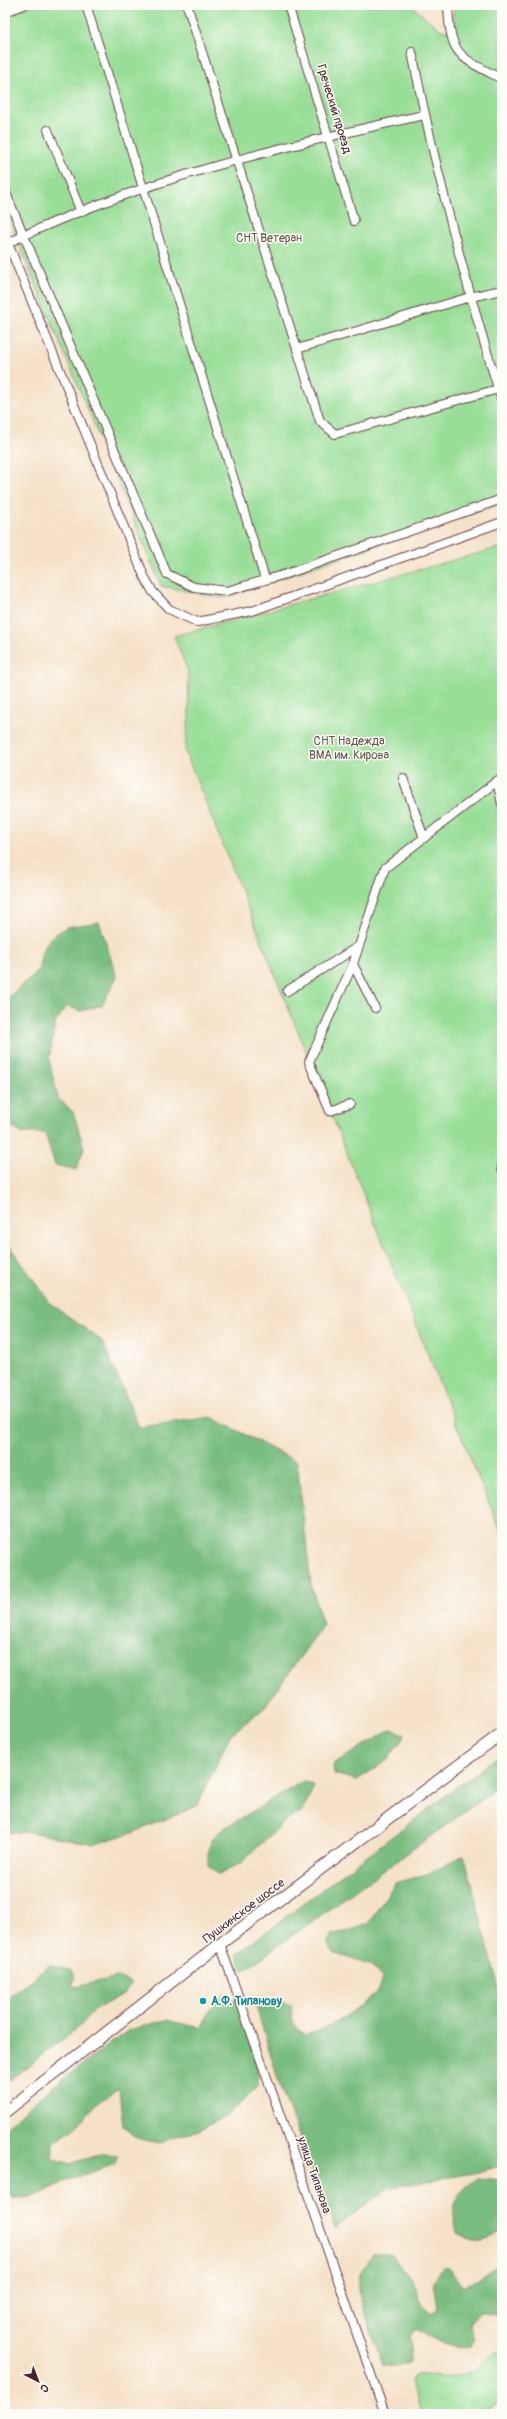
<svg xmlns="http://www.w3.org/2000/svg" width="507" height="2419" viewBox="0 0 507 2419" font-family="Pangolin,sans-serif">
<rect width="100%" height="100%" fill="#fdfcf7"/>
<filter id="ink" filterUnits="userSpaceOnUse"><feTurbulence type="fractalNoise" baseFrequency=".025" numOctaves="2"/><feDisplacementMap in="SourceGraphic" scale="8" xChannelSelector="R" yChannelSelector="G"/><feConvolveMatrix kernelMatrix="1 2 1 2 8 2 1 2 1" color-interpolation-filters="sRGB"/></filter>
<filter id="wash" filterUnits="userSpaceOnUse"><feTurbulence type="fractalNoise" baseFrequency=".012" numOctaves="4" result="noise"/><feDisplacementMap in="SourceGraphic" scale="16" xChannelSelector="R" yChannelSelector="G"/><feGaussianBlur stdDeviation="0.9" result="paint"/><feColorMatrix in="noise" values="0 0 0 0 0 0 0 0 0 0 0 0 0 0 0 0 0 1.4 0 .05"/><feComposite in="paint" operator="in"/></filter>
<g filter="url(#wash)">
<rect width="100%" height="100%" fill="#f5e1c8"/>
<g fill="#98de97" stroke="#717e61">
<path d="M5,5H410L441,30L456,32L453,20L454,5H502V503L223,598L161,586L5,210Z"/>
<path d="M502,547V1534L454,1419L185,751L189,717L188,671L174,636Z"/>
<path d="M502,2350V2403L470,2414H421L411,2382L415,2375C434,2373 451,2381 470,2372C483,2366 488,2354 502,2350Z"/>
</g>
<g fill="#7abd80" stroke="#626e56">
<path d="M99,922L117,977L102,1005L81,1011L67,1006L55,1023L49,1060L58,1098L73,1112L84,1148L76,1170L55,1165L45,1133H21L5,1121V1000L38,971L42,952L50,938L67,927Z"/>
<path d="M5,1240L51,1304L102,1341L139,1427L211,1417L297,1462L311,1585L323,1625L263,1709L231,1734L197,1806L134,1832L94,1844L29,1832L5,1833Z"/>
<path d="M392,1729L405,1735L388,1760L357,1780L334,1774L333,1764Z"/>
<path d="M502,1753V1785L243,1971L237,1954Z"/>
<path d="M303,1781L314,1786L303,1811L285,1821L241,1863L219,1875L208,1865C208,1846 208,1841 223,1829Z"/>
<path d="M464,1855L502,2000V2165L479,2172L388,2188L335,2229L281,2089L257,2009L265,2003L280,2000L291,2006L292,2021L304,2035C317,2033 338,2022 349,2014C359,2007 366,1999 377,1993L382,1978L370,1964L333,1953L327,1944L332,1934L345,1932L368,1924L395,1883L430,1873Z"/>
<path d="M50,1965L71,1970L75,1978L72,1985L76,1987L118,1977L131,1983L123,1994L93,2011L82,2024L5,2084V2000Z"/>
<path d="M224,1994L242,2006L258,2063V2086L229,2115L191,2134L174,2136L158,2144L137,2138L123,2127L119,2089L98,2102L75,2128L53,2142L51,2158L70,2164L104,2153L118,2156L116,2164C100,2169 84,2174 69,2180C48,2189 28,2205 5,2195V2127L56,2084L129,2030L166,2020L200,2028L211,2008Z"/>
<path d="M478,2178L502,2180V2231C484,2243 475,2243 457,2233C447,2206 456,2193 478,2178Z"/>
<path d="M373,2255H390C399,2264 407,2273 414,2284C420,2295 421,2306 431,2314L437,2309L433,2281L443,2268H449L464,2287L502,2264V2322L494,2315L479,2312L469,2323L474,2340L471,2346C450,2349 434,2339 416,2329L410,2336L412,2347L410,2361L397,2367L383,2365L358,2291L360,2275Z"/>
</g>
</g>
<g filter="url(#ink)">
<g fill="none" stroke-linecap="round" stroke-linejoin="round">
<g stroke="#643c43" stroke-width="10">
<g id="street">
<path d="M86,5L265,579"/>
<path d="M187,5L320,421L335,434L502,388"/>
<path d="M288,5L354,221"/>
<path d="M448,5C450,56 459,57 502,79"/>
<path d="M5,12L24,5"/>
<path d="M412,52C435,170 466,286 502,401"/>
<path d="M48,130L81,212"/>
<path d="M5,191L167,574L194,587L227,591L286,574L502,499"/>
<path d="M5,236L144,576L153,592L169,609L197,622L252,611L502,522"/>
<path d="M8,243C138,180 283,146 424,115"/>
<path d="M297,349L470,297L502,290"/>
<path d="M403,778L424,838"/>
<path d="M500,779L497,781L502,804"/>
<path d="M353,964L375,1008"/>
<path d="M287,991L359,946"/>
<path d="M350,1104L330,1111L309,1062L353,964L385,868L497,781"/>
<path d="M502,1140V1169"/>
<path d="M220,1944L385,2414"/>
</g>
</g>
<g stroke="#643c43" stroke-width="13">
<path id="secondary" d="M5,2112L220,1944L502,1733"/>
</g>
<use href="#street" stroke="#fff" stroke-width="8"/>
<use href="#secondary" stroke="#fff" stroke-width="11"/>
</g>
</g>
<circle fill="#0f9aa8" stroke="#fdfcf7" stroke-width="1.5" cx="203" cy="2001" r="4"/>
<g text-anchor="middle" dominant-baseline="central" stroke-width="3" stroke-linejoin="round" paint-order="stroke">
<g font-size="12" fill="#4a1f2b" stroke="#fdfcf7">
<text transform="translate(334 109) rotate(73)">Греческий проезд</text>
<text transform="translate(244 1911) rotate(-37)">Пушкинское шоссе</text>
<text transform="translate(314 2175) rotate(71)">улица Типанова</text>
</g>
<g font-size="12" fill="#61584b" stroke="#fdfcf7">
<text x="269" y="238">СНТ Ветеран</text>
<text x="349" y="741">СНТ Надежда<tspan x="349" dy="14">ВМА им. Кирова</tspan></text>
</g>
<g font-size="12" font-weight="bold" fill="#0d838f" stroke="#fdfcf7" text-anchor="start">
<text x="211" y="2001">А.Ф. Типанову</text>
</g>
</g>
<rect width="507" height="2419" fill="none" stroke="#fdfcf7" stroke-width="20"/>
<g transform="translate(38 2381) rotate(138)" stroke="#fdfcf7" stroke-width="3" paint-order="stroke">
<path d="M0-3L7 15L0 10L-7 15Z" fill="#4a1f2b"/>
<text y="-6" font-size="11" font-weight="bold" text-anchor="middle" fill="#4a1f2b">С</text>
</g>
</svg>
